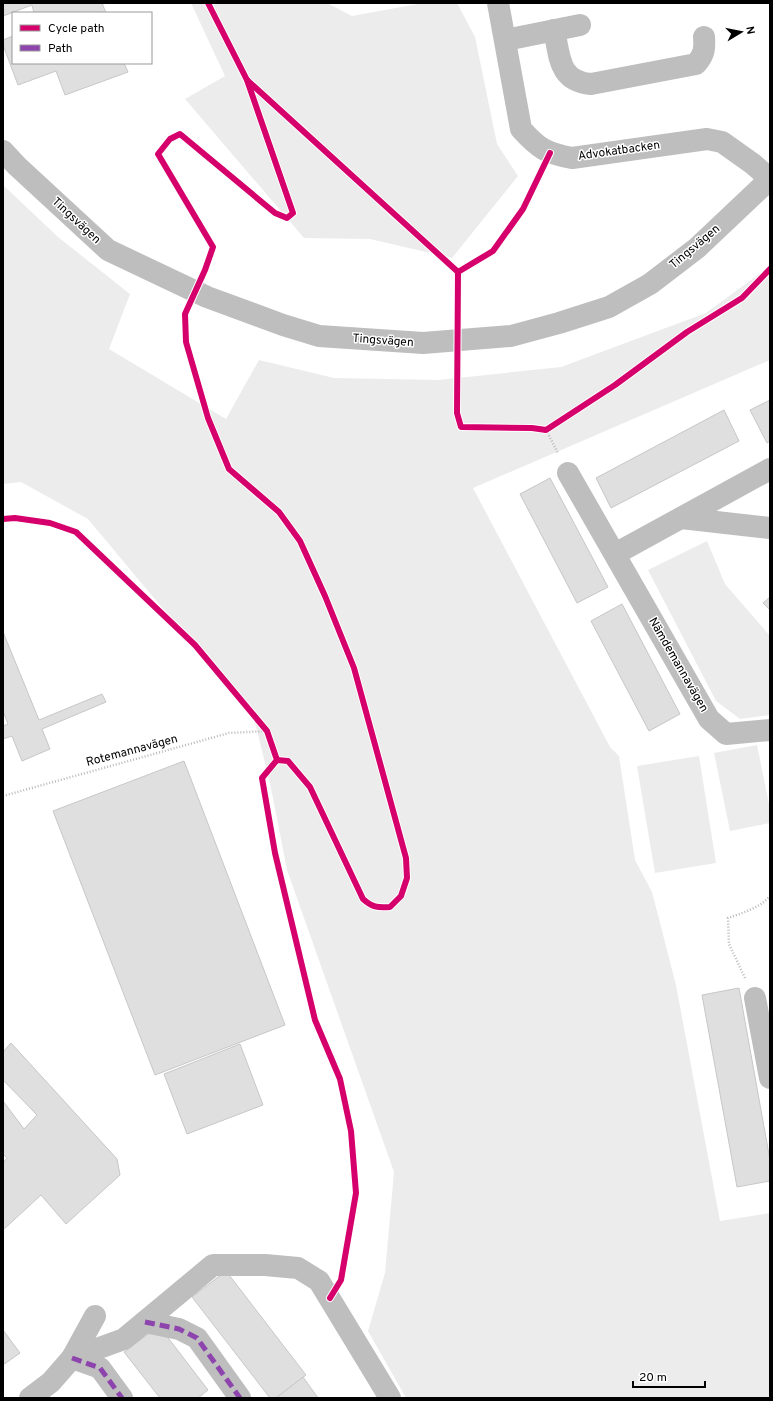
<svg xmlns="http://www.w3.org/2000/svg" width="773" height="1401" viewBox="0 0 773 1401" font-family="Overpass,sans-serif">
<rect width="100%" height="100%" fill="#fff"/>
<g fill="#ececec">
<path d="M191,3H327L352,16L423,3H457L475,37L497,144L518,176L452,258L370,239L304,238L185,99L225,76Z"/>
<path d="M3,185L58,237L130,294L109,349L226,419L259,360L334,378L438,380L561,367L706,313L770,266V360L473,488L610,747L619,756L635,860L652,892L676,985L720,1221L770,1213V1398H406L368,1331L385,1273L394,1172L287,870L271,788L254,718L88,519L21,482L3,484Z"/>
<path d="M707,541L725,584L770,636V715L740,719L716,701L648,570Z"/>
<path d="M757,745L770,809V823L730,831L714,753Z"/>
<path d="M699,756L716,863L655,873L637,766Z"/>
</g>
<g fill="#dfdfdf" stroke="#c7c7c7">
<path d="M3,3H102L106,13H34L32,5L3,16Z"/>
<path d="M13,36V63H124L128,72L65,95L56,71L18,85L3,45V40Z"/>
<path d="M770,400V441L767,443L750,410Z"/>
<path d="M724,410L739,441L611,508L596,478Z"/>
<path d="M550,478L608,587L577,603L520,494Z"/>
<path d="M770,597V610L763,603Z"/>
<path d="M622,604L680,714L649,731L591,621Z"/>
<path d="M3,632L39,720L102,694L106,702L42,729L50,749L22,761L12,736L3,739V726L8,724L3,711Z"/>
<path d="M184,761L285,1025L155,1075L53,811Z"/>
<path d="M739,988L770,1160V1181L737,1187L702,995Z"/>
<path d="M11,1043L117,1159L120,1175L66,1224L41,1195L3,1230V1163L7,1158L3,1154V1101L24,1129L37,1115L3,1080V1052Z"/>
<path d="M240,1044L263,1105L187,1134L164,1074Z"/>
<path d="M226,1271L306,1375L276,1398H270L192,1297Z"/>
<path d="M159,1326L208,1390L198,1398H160L124,1352Z"/>
<path d="M3,1330L20,1353L3,1365Z"/>
<path d="M303,1377L318,1398H276Z"/>
</g>
<g fill="none" stroke-linecap="round" stroke-linejoin="round">
<g stroke="#b9b9b9" stroke-width="2.5" stroke-dasharray="1 2" stroke-linecap="butt">
<path d="M546,430L558,453"/>
<path d="M3,796L229,733L267,731"/>
<path d="M745,978L729,944L728,918C742,913 760,908 770,896"/>
</g>
<g stroke="#bebebe" stroke-width="22">
<path d="M498,3L521,129C539,149 546,153 572,158L707,139L722,142L753,164L770,179"/>
<path d="M554,30C560,56 558,81 591,84L696,64C704,55 705,49 704,37"/>
<path d="M506,40L580,25"/>
<path d="M3,151L17,166L108,250L207,297L283,325L319,336L423,343L511,336L559,323L609,307L650,284L697,248L770,179"/>
<path d="M568,473L709,719L726,734L770,730"/>
<path d="M681,518L770,528"/>
<path d="M615,554L770,469"/>
<path d="M755,998L770,1078"/>
<path d="M145,1322L179,1329L197,1338L240,1398"/>
<path d="M72,1358L124,1339L213,1265H265L298,1268L319,1281L390,1398"/>
<path d="M72,1358L100,1368L122,1398"/>
<path d="M30,1398L51,1382L72,1358L95,1316"/>
</g>
<g stroke="#8e44ad" stroke-width="5" stroke-dasharray="10 5" stroke-linecap="butt">
<path d="M145,1322L179,1329L197,1338L240,1398"/>
<path d="M72,1358L100,1368L122,1398"/>
</g>
<g stroke="#fff" stroke-width="8">
<g id="cycleway">
<path d="M208,3L247,80"/>
<path d="M458,272L493,251L523,209L550,153"/>
<path d="M3,519L15,518L50,523L76,532L195,645L267,731L277,760L262,778L275,853L315,1020L340,1079L351,1131L356,1193L341,1280L330,1298"/>
<path d="M277,760L288,761L310,787L363,899C372,907 377,908 390,907L401,896L407,878L406,858L354,668L325,596L300,541L279,512L229,469L208,418L186,342L185,314L205,270L213,247L158,154L170,139L180,134L275,213L287,218L293,213L247,80L458,272L457,413L461,427L532,428L546,430L615,385L687,332L742,298L770,269"/>
</g>
</g>
<use href="#cycleway" stroke="#d6006c" stroke-width="6"/>
</g>
<g text-anchor="middle" dominant-baseline="central" stroke-width="3" stroke-linejoin="round" paint-order="stroke">
<g font-size="12" fill="#000" stroke="#fff">
<text transform="translate(619 151) rotate(-8)">Advokatbacken</text>
<text transform="translate(76 221) rotate(43)">Tingsvägen</text>
<text transform="translate(695 247) rotate(-40)">Tingsvägen</text>
<text transform="translate(383 341) rotate(4)">Tingsvägen</text>
<text transform="translate(678 665) rotate(60)">Nämdemannavägen</text>
<text transform="translate(132 751) rotate(-15)">Rotemannavägen</text>
</g>
</g>
<rect width="773" height="1401" fill="none" stroke="#000000" stroke-width="8"/>
<rect x="12" y="12" width="140" height="52" fill="#ffffff" stroke="#999999"/>
<rect x="20" y="25" width="20" height="6" fill="#d6006c" stroke="#999999"/>
<text x="48" y="32" font-size="12" fill="#000000">Cycle path</text>
<rect x="20" y="45" width="20" height="6" fill="#8e44ad" stroke="#999999"/>
<text x="48" y="52" font-size="12" fill="#000000">Path</text>
<g transform="translate(741 32) rotate(80)" stroke="#ffffff" stroke-width="3" paint-order="stroke">
<path d="M0-3L7 15L0 10L-7 15Z" fill="#000000"/>
<text y="-6" font-size="11" font-weight="bold" text-anchor="middle" fill="#000000">N</text>
</g>
<path d="M633 1381v6h72v-6" fill="none" stroke="#000000" stroke-width="2"/>
<text x="639" y="1381" font-size="12" fill="#000000" stroke="#ffffff" stroke-width="3" paint-order="stroke">20 m</text>
</svg>
